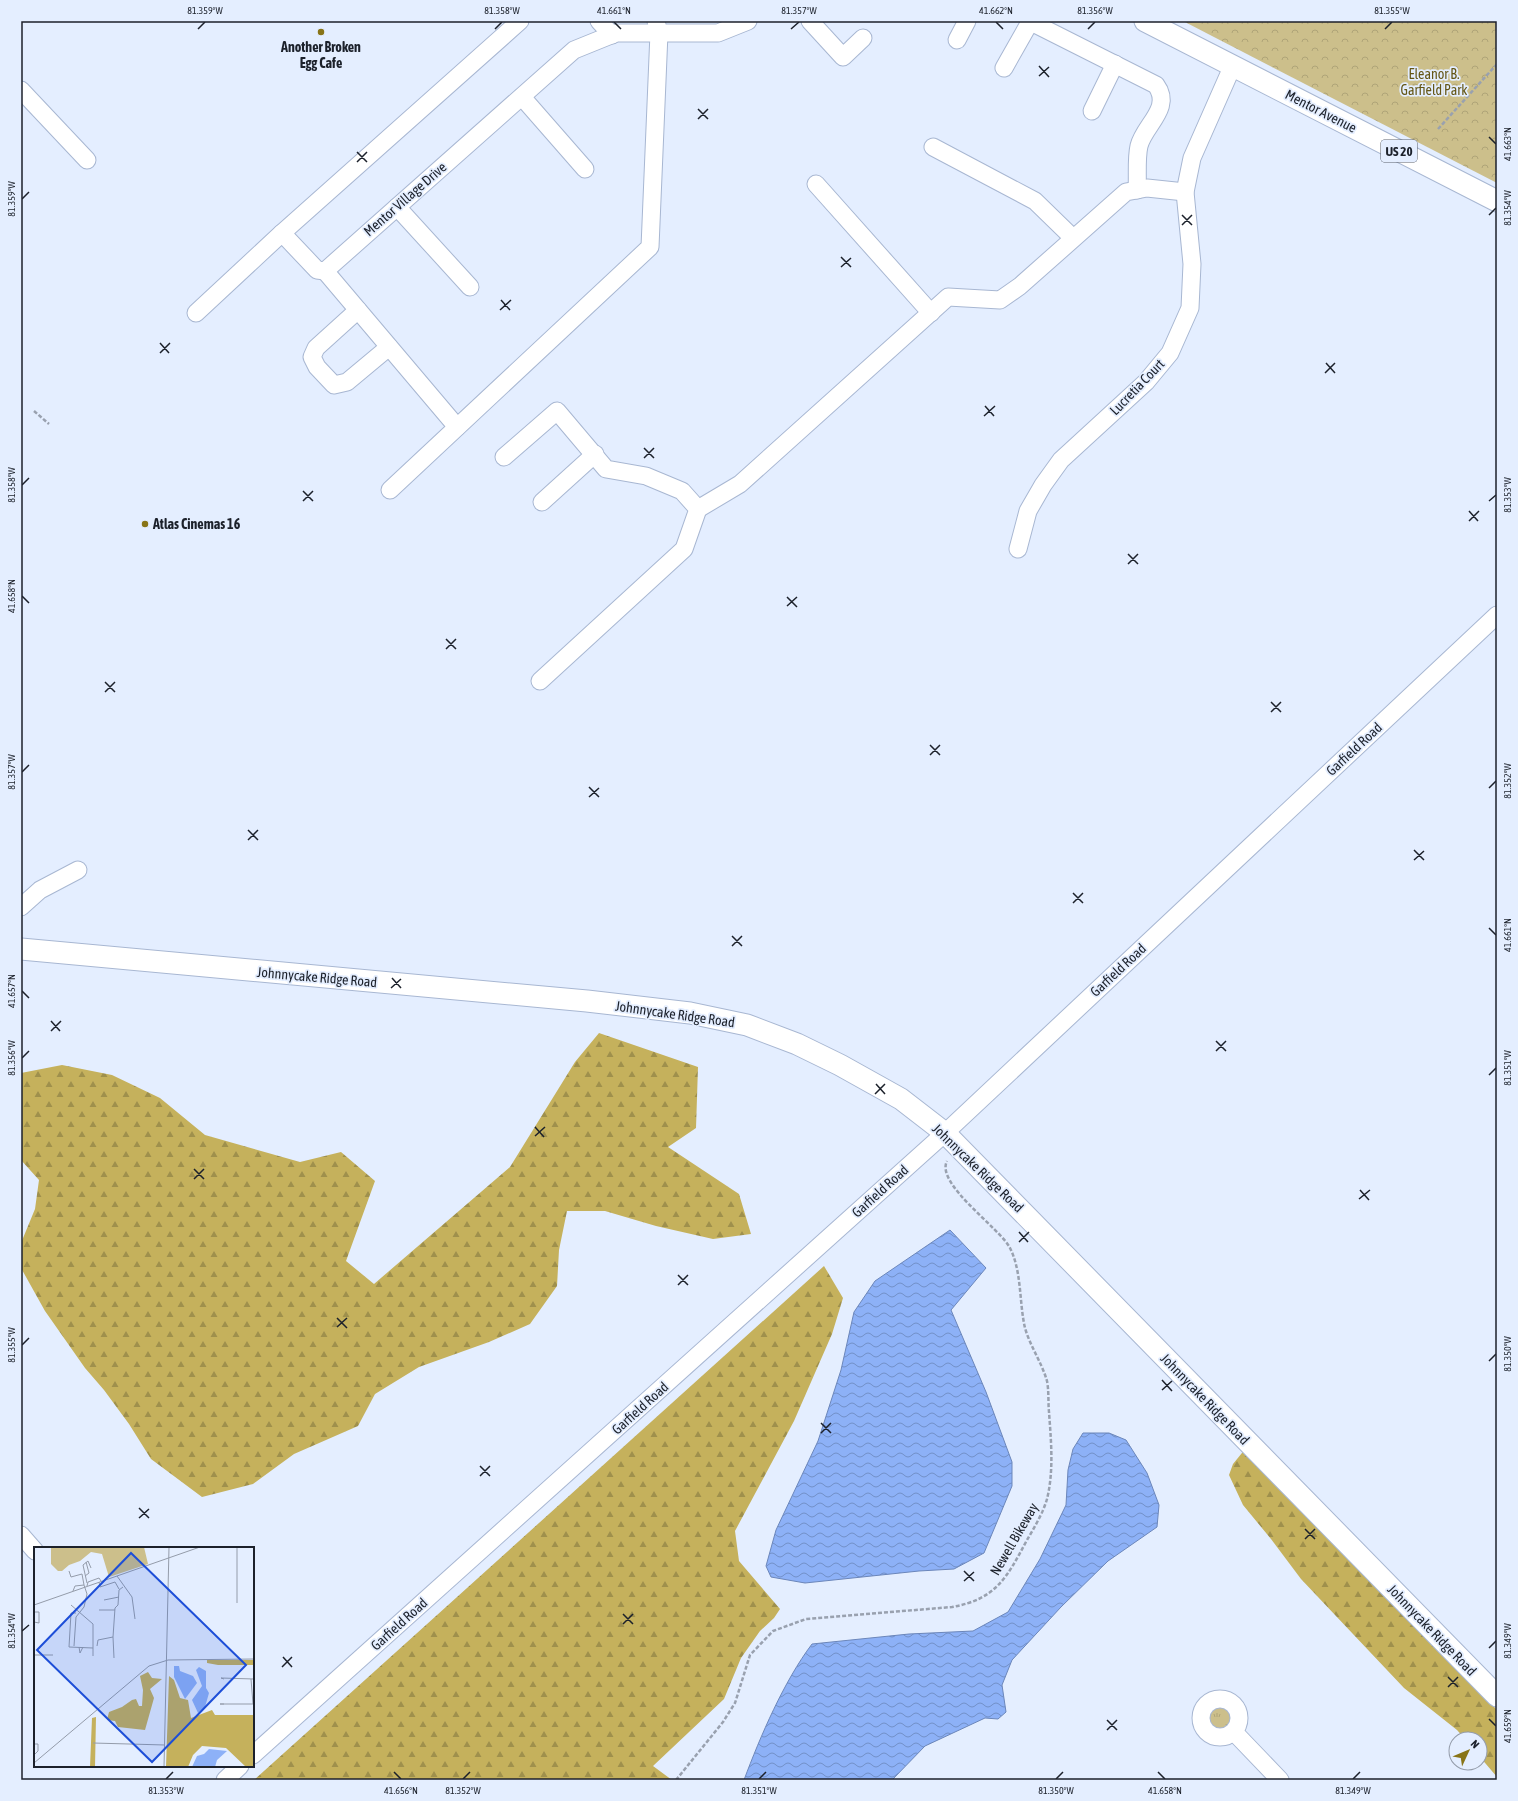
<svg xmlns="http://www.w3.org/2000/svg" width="1518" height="1801" viewBox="0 0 1518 1801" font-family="'Asap Condensed',sans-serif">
<defs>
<pattern id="grass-tufts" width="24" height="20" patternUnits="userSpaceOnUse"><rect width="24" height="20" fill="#ccbf8b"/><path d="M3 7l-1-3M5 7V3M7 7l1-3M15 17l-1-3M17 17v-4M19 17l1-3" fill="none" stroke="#afa478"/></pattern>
<pattern id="forest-firs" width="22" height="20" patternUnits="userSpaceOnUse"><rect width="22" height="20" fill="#c5b15c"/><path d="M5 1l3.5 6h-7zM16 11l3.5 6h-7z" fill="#9f904c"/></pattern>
<pattern id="park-crowns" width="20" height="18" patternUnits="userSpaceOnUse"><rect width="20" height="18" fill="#ccbf8b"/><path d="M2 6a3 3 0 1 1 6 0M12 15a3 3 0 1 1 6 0" fill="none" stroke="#afa478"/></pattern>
<pattern id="water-waves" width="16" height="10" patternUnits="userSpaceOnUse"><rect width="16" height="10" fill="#8db1f7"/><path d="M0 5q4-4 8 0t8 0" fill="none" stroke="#7290c8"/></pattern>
</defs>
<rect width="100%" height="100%" fill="#e4eeff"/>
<circle fill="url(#grass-tufts)" cx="1221" cy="1718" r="11"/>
<g fill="url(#forest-firs)">
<path d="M599,1033L698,1067L696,1128L668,1147L739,1194L751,1234L713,1239L656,1226L605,1211H567L559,1250L557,1286L530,1324L489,1342L419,1367L375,1394L358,1426L294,1454L253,1484L202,1497L151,1459L129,1424L104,1390L85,1368L45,1311L21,1268V1243L35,1209L39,1180L21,1160V1073L62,1065L112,1075L160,1098L205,1135L300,1162L341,1152L375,1181L346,1261L374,1284L510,1167L575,1062Z"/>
<path d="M824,1266L843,1298L832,1334L794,1421L735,1531L739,1561L780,1609L774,1618L760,1631L741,1658L724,1699L653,1766L672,1780H254Z"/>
<path d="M1246,1448L1377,1582L1497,1710V1777L1480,1757V1739H1465L1457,1730L1404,1688L1301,1579L1271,1539L1243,1505L1229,1475L1233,1464Z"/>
</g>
<path fill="url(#park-crowns)" d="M1183,21H1497V183Z"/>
<g fill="url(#water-waves)" stroke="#6b86ba">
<path d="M950,1230L986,1268L951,1310L986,1392L1012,1462V1486L984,1553L954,1569L919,1571L805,1583L771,1577L766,1566L776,1530L818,1441L841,1370L854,1312L875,1281Z"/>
<path d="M1083,1433H1109L1126,1440L1147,1473L1159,1505L1157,1527L1108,1561L1061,1607L1012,1660L1002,1685L1006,1712L998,1719L985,1718L925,1746L892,1780H744C760,1737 784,1681 812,1644L909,1634L973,1631L1008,1612L1040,1559L1066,1505L1068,1470L1073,1449Z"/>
</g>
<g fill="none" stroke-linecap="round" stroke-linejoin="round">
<g stroke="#a8b7d2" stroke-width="19">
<g id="minor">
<path d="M599,21L612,35"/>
<path d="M810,21L843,57L863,38"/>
<path d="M1029,21L1156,85C1173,108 1144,125 1139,146C1136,159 1138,176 1137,190"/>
<path d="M957,40L967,21"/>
<path d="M1004,68L1030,22"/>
<path d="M21,90L87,160"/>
<path d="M522,97L585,169"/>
<path d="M1092,111L1115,64"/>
<path d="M933,147L1035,201L1073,238"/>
<path d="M816,184L931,313"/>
<path d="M397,207L470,287"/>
<path d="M325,271L574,50L616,33H718L748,21"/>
<path d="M325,271L317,270L282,233L520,21"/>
<path d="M325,271L457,427"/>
<path d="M358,310L316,348L312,357L317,367L334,385L347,382L389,347"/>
<path d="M196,313L282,233"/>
<path d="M504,457L557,411L606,469L646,476L682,491L698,509L684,549L540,681"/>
<path d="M390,490L650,247L659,33L656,21"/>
<path d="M542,502L595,454"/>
<path d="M698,509L740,484L948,297L1000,300L1020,286L1126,192L1147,188L1185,192"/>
<path d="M1018,549L1028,511L1043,485L1061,460L1146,382L1170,353L1190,308L1192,264L1185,192L1192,158L1233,65"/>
<path d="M21,907L40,890L78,870"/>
<path d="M21,1535L35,1551"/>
<circle cx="1220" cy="1718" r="19"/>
<path d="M1234,1732L1280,1780"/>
<path d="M253,1755L945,1133L1497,615"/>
<path d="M225,1780L240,1766"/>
</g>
</g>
<g stroke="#a8b7d2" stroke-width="23">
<g id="major">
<path d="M1145,21L1497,201"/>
<path d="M21,949L587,1001L690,1013L747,1025L797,1044L840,1065L901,1099L945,1133L1497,1696"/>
</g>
</g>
<g stroke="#99a1af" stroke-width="2.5" stroke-dasharray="4 2" stroke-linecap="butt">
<path d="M1438,129L1497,64"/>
<path d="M34,411L49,424"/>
<path d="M676,1780L723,1722L735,1703L750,1655L773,1631L806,1619L952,1607C997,1599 1007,1577 1027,1540C1034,1528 1043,1513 1047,1499C1054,1471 1051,1440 1049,1412C1048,1402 1049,1391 1047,1381C1042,1363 1030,1346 1025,1328C1019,1302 1022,1272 1010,1248C1000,1228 935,1184 947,1161"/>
</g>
<use href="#minor" stroke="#fff" stroke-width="17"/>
<use href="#major" stroke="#fff" stroke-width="21"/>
</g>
<path fill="none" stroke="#1c212b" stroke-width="1.5" d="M614,22L621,29M996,22L1003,29M198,29L205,22M495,29L502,22M791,29L799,22M1088,29L1095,22M1385,29L1392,22M1039,66L1049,77M1039,76L1049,67M698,109L708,119M698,119L708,109M1489,137L1496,144M357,152L367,162M357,162L367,152M22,199L29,192M1182,215L1192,225M1489,215L1496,208M1182,225L1192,215M841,257L851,267M841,267L851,258M501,300L510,310M500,310L511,300M160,343L169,353M160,353L170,343M1326,363L1335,373M1325,373L1335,363M985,406L994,416M984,416L995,406M644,448L654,458M644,458L654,448M22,485L29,478M303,491L313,501M303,501L313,491M1489,501L1496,495M1469,511L1478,521M1469,521L1479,511M1128,554L1138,564M1128,564L1138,554M22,596L29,603M787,597L797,607M787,606L797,597M446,639L456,649M446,649L456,639M105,682L115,692M105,692L115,682M1271,702L1281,712M1271,712L1281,702M930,745L940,755M930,755L940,745M22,772L29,765M589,787L599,797M1489,788L1496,781M589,797L599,788M248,830L258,840M248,840L258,830M1414,850L1424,860M1414,860L1424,851M1073,893L1083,903M1073,903L1083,893M1489,928L1496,935M732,936L742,946M732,946L742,936M392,978L401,988M391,988L401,979M22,991L29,998M51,1021L60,1031M51,1031L61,1021M1216,1041L1226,1051M1216,1051L1226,1041M22,1058L29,1051M1489,1075L1496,1068M876,1084L885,1094M875,1094L885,1084M535,1127L544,1137M535,1136L545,1127M194,1169L204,1179M194,1179L204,1169M1360,1190L1369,1200M1359,1199L1370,1190M1019,1232L1028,1242M1019,1242L1029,1232M678,1275L688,1285M678,1285L688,1275M337,1318L347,1328M337,1327L347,1318M22,1345L29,1338M1489,1361L1496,1354M1162,1380L1172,1391M1162,1390L1172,1381M821,1423L831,1433M821,1433L831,1423M480,1466L490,1476M480,1476L490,1466M139,1508L149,1518M139,1518L149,1509M1305,1529L1315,1539M1305,1539L1315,1529M964,1571L974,1581M964,1581L974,1572M623,1614L633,1624M623,1624L633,1614M22,1631L29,1625M1489,1648L1496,1641M283,1657L292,1667M282,1667L292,1657M1448,1677L1458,1687M1448,1687L1458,1677M1489,1719L1496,1726M1107,1720L1117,1730M1107,1730L1117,1720M394,1772L401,1779M1158,1772L1165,1779M166,1779L173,1772M463,1779L470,1772M759,1779L766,1772M1056,1779L1063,1772M1353,1779L1360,1772"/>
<g fill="#887417" stroke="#e4eeff" stroke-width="1.5">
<circle cx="321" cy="32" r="4"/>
<circle cx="145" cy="524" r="4"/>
</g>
<g text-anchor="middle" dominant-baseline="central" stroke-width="3.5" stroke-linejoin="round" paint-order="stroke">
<rect fill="#e4eeff" stroke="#585e6b" stroke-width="1" x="1381" y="140" width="36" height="22" rx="3"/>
<g font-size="13" font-weight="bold" fill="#1c212b">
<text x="1399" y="151">US 20</text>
</g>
<g font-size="14" font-weight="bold" fill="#1c212b" stroke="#e4eeff">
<text x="321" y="47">Another Broken<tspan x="321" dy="16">Egg Cafe</tspan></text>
<text x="153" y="524" text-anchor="start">Atlas Cinemas 16</text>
</g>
<g font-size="14" fill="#645616" stroke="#e4eeff">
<text x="1434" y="74">Eleanor B.<tspan x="1434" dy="16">Garfield Park</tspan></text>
</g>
<g font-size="14" fill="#1c212b" stroke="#e4eeff">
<text transform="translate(1321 111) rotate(27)">Mentor Avenue</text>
<text transform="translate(405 199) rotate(-41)">Mentor Village Drive</text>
<text transform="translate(1137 387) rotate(-46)">Lucretia Court</text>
<text transform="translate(1354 749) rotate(-43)">Garfield Road</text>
<text transform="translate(1118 970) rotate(-43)">Garfield Road</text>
<text transform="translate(317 977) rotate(5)">Johnnycake Ridge Road</text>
<text transform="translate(675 1014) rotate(8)">Johnnycake Ridge Road</text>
<text transform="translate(978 1168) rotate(44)">Johnnycake Ridge Road</text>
<text transform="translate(880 1191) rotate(-42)">Garfield Road</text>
<text transform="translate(1205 1399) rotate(46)">Johnnycake Ridge Road</text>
<text transform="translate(640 1408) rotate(-42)">Garfield Road</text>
<text transform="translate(1014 1539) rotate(-60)">Newell Bikeway</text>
<text transform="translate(399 1624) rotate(-42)">Garfield Road</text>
<text transform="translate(1432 1630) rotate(46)">Johnnycake Ridge Road</text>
</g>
</g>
<g transform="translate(34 1547)">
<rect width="220" height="220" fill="#e4eeff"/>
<path d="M173,113H220V118H184L173,116ZM114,125L118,131L128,132L116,142L120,151L111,183L84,180L81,174L73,173L75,165L88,160L98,153L102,152L105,159H108L109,143L106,129ZM135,129L140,133L146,151L154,153L157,171L178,163L181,168H220V220H212L192,201L168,199L159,208L154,220H132ZM62,170L61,220H56L58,171Z" fill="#c5b15c"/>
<path d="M17,0H110L114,17L75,30L68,7L57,5L46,14L35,18L28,24H24L17,17Z" fill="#ccbf8b"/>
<path d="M140,119H145L146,124L159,129L163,136L151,152L140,130ZM165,120L172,124V141L175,146L171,160L164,166L158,153L168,139L162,123ZM175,202L193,204L183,213L181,220H158L163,209L170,207Z" fill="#8db1f7"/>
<path fill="none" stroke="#949caa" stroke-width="1" d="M35,24L37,30L48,27L50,38M51,29L55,26L52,15M83,29L98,50L101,72M65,35L66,40L81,35L85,42M53,36L49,18L54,14L57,21M53,39L54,35L65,31L67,34M39,44L41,39L50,38L53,47L50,60L42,70L40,99M70,53L85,50M203,56V0M0,58L166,0M37,58L59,77V109M65,63H81M0,65H5V76L0,75M42,66H37L35,100L59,101M79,90L81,61L84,58L85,43L89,40M63,99L64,93L79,90L80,111M45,100L46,106L49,100M0,108H19M190,132L187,131L220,132M217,132L219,157M190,157H186H220M59,196L131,198M0,197H4V204L0,208M0,216L115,119L134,113L220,112M130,220L135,0"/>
<path fill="#1d4ed8" fill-opacity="0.15" stroke="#1d4ed8" stroke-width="2" d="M97,6L212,118L118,215L3,103Z"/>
<rect width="220" height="220" fill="none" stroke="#1c212b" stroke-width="2"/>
</g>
<rect width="1518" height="1801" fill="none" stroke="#e4eeff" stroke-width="44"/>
<g transform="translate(1468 1751) rotate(46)"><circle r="19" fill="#e4eeff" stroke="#949caa"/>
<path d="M0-3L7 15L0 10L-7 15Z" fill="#887417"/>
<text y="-6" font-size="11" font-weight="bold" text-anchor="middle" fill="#1c212b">N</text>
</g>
<rect x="22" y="22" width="1474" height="1757" fill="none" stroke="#1c212b" stroke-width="1.5"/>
<g font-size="10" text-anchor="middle" fill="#1c212b">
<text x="205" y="14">81.359°W</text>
<text x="502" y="14">81.358°W</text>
<text x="614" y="14">41.661°N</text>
<text x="799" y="14">81.357°W</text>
<text x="996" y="14">41.662°N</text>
<text x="1095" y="14">81.356°W</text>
<text x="1392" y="14">81.355°W</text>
<text transform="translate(1507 144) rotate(-90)" y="4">41.663°N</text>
<text transform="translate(11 199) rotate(-90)" y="4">81.359°W</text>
<text transform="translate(1507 208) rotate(-90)" y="4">81.354°W</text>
<text transform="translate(11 485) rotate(-90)" y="4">81.358°W</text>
<text transform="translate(1507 495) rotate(-90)" y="4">81.353°W</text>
<text transform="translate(11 596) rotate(-90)" y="4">41.658°N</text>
<text transform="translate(11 772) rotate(-90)" y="4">81.357°W</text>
<text transform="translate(1507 781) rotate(-90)" y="4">81.352°W</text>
<text transform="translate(1507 935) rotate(-90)" y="4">41.661°N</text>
<text transform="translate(11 991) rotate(-90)" y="4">41.657°N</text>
<text transform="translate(11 1058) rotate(-90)" y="4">81.356°W</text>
<text transform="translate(1507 1068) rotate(-90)" y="4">81.351°W</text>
<text transform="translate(11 1345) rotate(-90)" y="4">81.355°W</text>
<text transform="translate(1507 1354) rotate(-90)" y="4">81.350°W</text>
<text transform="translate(11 1631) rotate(-90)" y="4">81.354°W</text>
<text transform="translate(1507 1641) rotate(-90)" y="4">81.349°W</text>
<text transform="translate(1507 1726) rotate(-90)" y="4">41.659°N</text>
<text x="166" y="1794">81.353°W</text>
<text x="401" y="1794">41.656°N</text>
<text x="463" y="1794">81.352°W</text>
<text x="759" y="1794">81.351°W</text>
<text x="1056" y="1794">81.350°W</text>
<text x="1165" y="1794">41.658°N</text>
<text x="1353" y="1794">81.349°W</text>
</g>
</svg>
